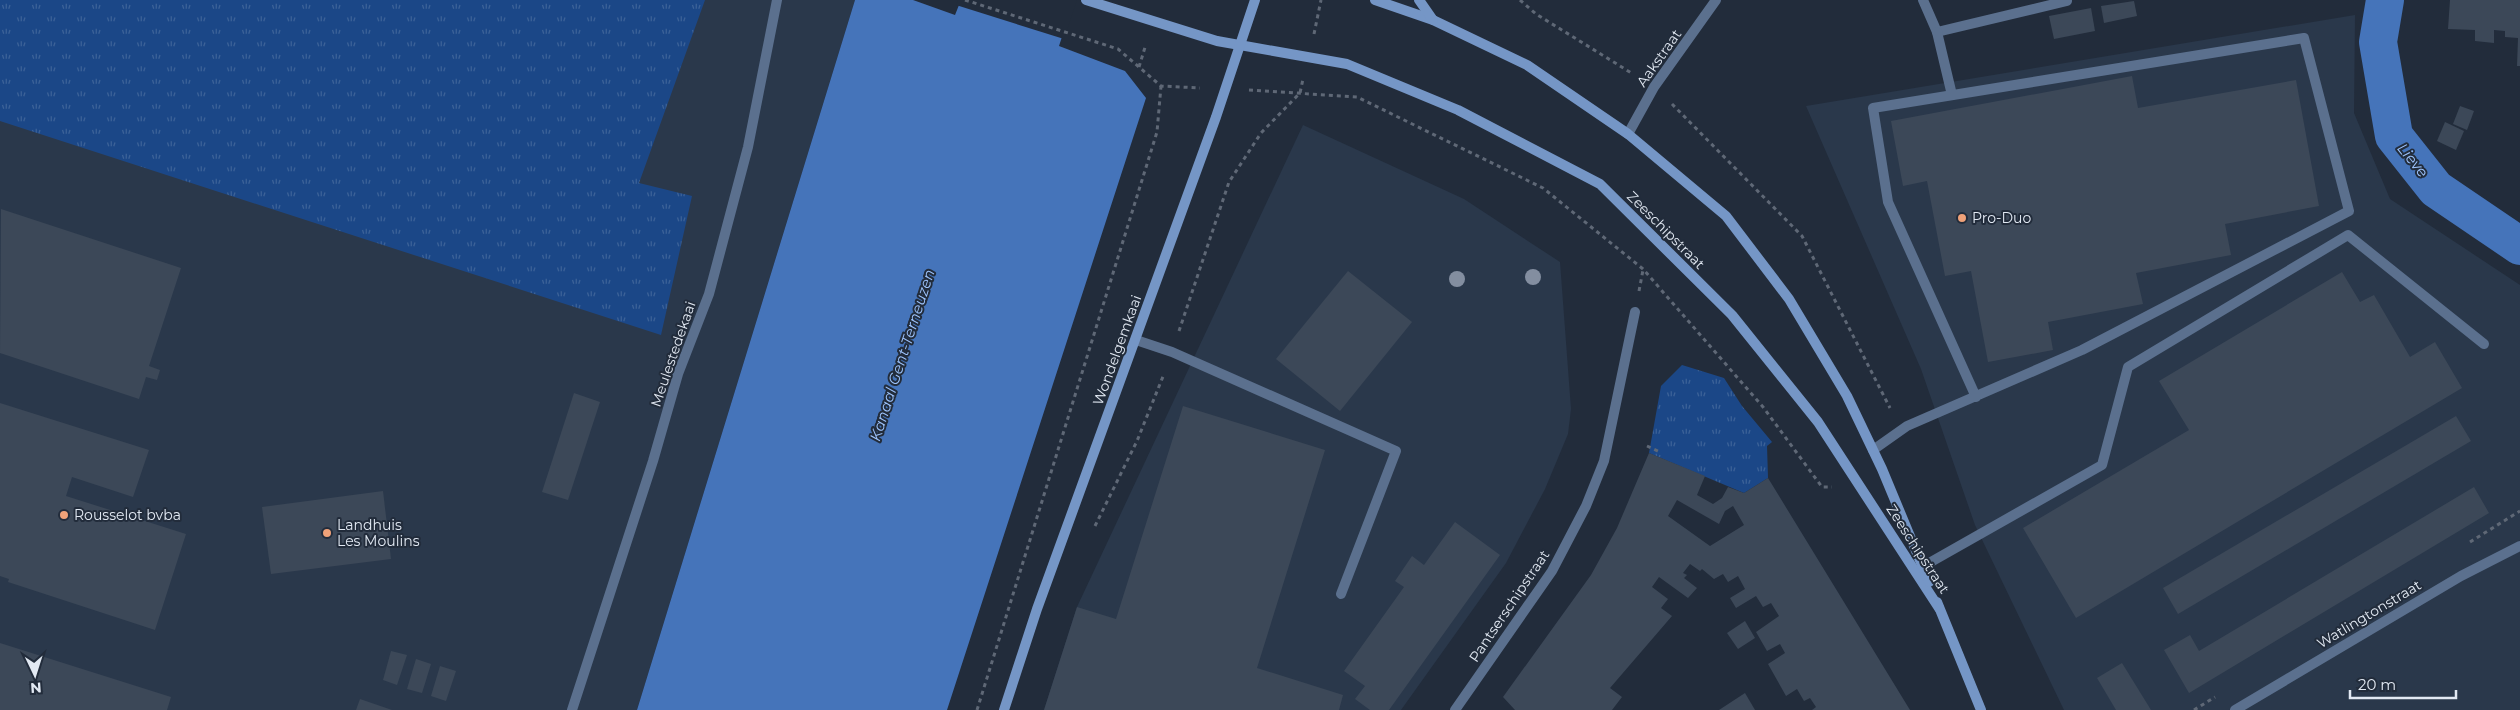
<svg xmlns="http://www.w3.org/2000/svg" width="2520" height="710" viewBox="0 0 2520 710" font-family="Montserrat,sans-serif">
<defs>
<pattern id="grass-tufts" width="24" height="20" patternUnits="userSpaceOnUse" patternTransform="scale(1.25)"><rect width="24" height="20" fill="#1b4787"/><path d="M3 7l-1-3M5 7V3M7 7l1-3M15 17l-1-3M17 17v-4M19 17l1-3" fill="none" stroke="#3c6298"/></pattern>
</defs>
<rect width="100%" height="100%" fill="#222c3b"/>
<g fill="#2a384b">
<path d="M0,0H855L637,710H0Z"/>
<path d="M2355,15L2354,113L2390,199L2520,285V710H2064L1975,525L1921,369L1806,106Z"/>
<path d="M1303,125L1464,199L1560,262L1571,409L1568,434L1545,489L1506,563L1401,710H1044L1077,607Z"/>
</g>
<g fill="url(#grass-tufts)">
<path d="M0,0H705L639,183L692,196L661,335L0,121Z"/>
<path d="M1682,365L1724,378L1742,406L1772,442L1767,446L1768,478L1744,493L1649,453L1661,386Z"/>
</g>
<path fill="#4574ba" d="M855,0H913L955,15L961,0H1074L1059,46L1125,71L1146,98L947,710H637Z"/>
<path fill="#222c3b" d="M958,0H1077L1064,39L956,5Z"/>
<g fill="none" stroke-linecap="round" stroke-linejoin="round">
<path stroke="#4574ba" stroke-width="38" d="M2385,0L2378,42L2394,136L2436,189L2520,246"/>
</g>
<g fill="#3c4858" fill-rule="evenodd">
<path d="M2450,0H2520V66H2517L2518,38L2505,37V31L2494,30V43L2475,41V30L2448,29Z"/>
<path d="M2134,1L2137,16L2104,23L2101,6Z"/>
<path d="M2091,8L2095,31L2054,39L2049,16Z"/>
<path d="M2132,76L2138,108L2296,80L2319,206L2225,224L2231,255L2136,273L2143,304L2048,322L2053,350L1988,362L1971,271L1945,276L1927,181L1903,186L1891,121Z"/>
<path d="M2460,106L2474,111L2467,130L2453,124Z"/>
<path d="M2445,122L2464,131L2456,150L2437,141Z"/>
<path d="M1,209L181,268L149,366L160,370L157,380L146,377L139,399L0,353Z"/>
<path d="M1348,271L1412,322L1340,411L1276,359Z"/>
<path d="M2342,272L2360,302L2374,295L2410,357L2435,342L2462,388L2076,618L2023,528L2189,430L2159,381Z"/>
<path d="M574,393L600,402L568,500L542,492Z"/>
<path d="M0,403L149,450L133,497L72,477L66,496L186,534L155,630L8,582L9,579L0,576Z"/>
<path d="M1183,406L1325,450L1257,668L1343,695L1339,710H1044L1077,607L1116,619Z"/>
<path d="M2456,416L2471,441L2178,614L2163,588Z"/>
<path d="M1649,453L1705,476L1697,495L1713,504L1722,498L1728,487L1744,493L1768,478L1910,710H1812L1816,707L1810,698L1804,701L1797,689L1786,696L1768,664L1785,653L1780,644L1767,651L1756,632L1779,616L1771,603L1763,607L1756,596L1736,608L1730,598L1745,589L1738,576L1728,582L1723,574L1714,579L1702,569L1700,571L1690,564L1683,573L1687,575L1684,578L1697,588L1688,598L1659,577L1652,587L1668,599L1661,608L1672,616L1610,688L1622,697L1612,710H1515L1503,697L1591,575L1617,528ZM1677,500L1719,524L1725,511L1733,506L1744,525L1710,546L1668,516Z"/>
<path d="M2474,487L2489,513L2189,693L2164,650L2190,635L2199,651Z"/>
<path d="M383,491L391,559L271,574L262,507Z"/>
<path d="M1455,522L1500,555L1389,710H1370L1355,699L1365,686L1344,671L1404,587L1395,581L1412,556L1424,565Z"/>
<path d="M1745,621L1755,638L1738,649L1727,633Z"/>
<path d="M0,643L171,697L167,710H0Z"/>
<path d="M391,651L407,655L397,685L383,680Z"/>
<path d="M416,659L431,664L422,693L407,689Z"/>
<path d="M2122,663L2151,710H2116L2097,678Z"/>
<path d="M440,666L456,671L446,701L431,696Z"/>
<path d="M1745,693L1755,710H1719Z"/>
<path d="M360,699L392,710H356Z"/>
</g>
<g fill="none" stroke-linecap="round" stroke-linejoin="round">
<g stroke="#5f6876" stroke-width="3" stroke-dasharray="4 4" stroke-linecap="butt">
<path d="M965,0L1118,49L1161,86L1200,88"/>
<path d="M1520,0L1536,14L1633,74"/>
<path d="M1314,34L1321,0"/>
<path d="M1139,67L1146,44"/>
<path d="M1249,90L1357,97L1543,188L1643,269L1763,407L1822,487H1832"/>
<path d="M1672,104L1802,236L1890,408"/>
<path d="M1639,291L1643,270"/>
<path d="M1179,331L1229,182L1261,133L1300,93L1303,79"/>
<path d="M1647,446L1660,452"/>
<path d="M1095,526L1137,441L1164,374"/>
<path d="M2470,542L2520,511"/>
<path d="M977,710L1157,132L1161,86"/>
<path d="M2194,710L2215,697"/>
</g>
<g stroke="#5b708e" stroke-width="10">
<path d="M1923,0L1937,32L2067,1"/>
<path d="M1937,32L1952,95"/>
<path d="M1136,340L1172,352L1396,451L1341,594"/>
<path d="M1873,450L1907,426L2082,350L2349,211L2304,38L1873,108L1888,202L1976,397"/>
<path d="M1922,567L2102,465L2128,367L2348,235L2484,344"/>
</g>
<g stroke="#5b708e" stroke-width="10">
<path d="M1628,134L1654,87L1716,0"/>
<path d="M572,710L653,461L678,374L709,294L748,147L777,0"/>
<path d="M1455,710L1552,571L1586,506L1604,461L1635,312"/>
<path d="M2235,710L2461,576L2520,546"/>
</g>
<g stroke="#7596c6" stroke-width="10">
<path d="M1086,0L1217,41L1347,64L1458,110L1600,184L1732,315L1818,422L1939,608"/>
<path d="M1375,0L1433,20L1527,65L1628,134L1726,216L1789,299L1847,396L1882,469L1929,582"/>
<path d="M1419,0L1433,20"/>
<path d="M1937,602L1981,710"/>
<path d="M1004,710L1037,609L1216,117L1255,0"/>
</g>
</g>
<g fill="#838ea0">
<circle cx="1533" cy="277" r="8"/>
<circle cx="1457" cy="279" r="8"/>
</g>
<g fill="#f0a279" stroke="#222c3b" stroke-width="2">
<circle cx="1962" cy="218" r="5"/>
<circle cx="64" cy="515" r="5"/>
<circle cx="327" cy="533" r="5"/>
</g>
<g text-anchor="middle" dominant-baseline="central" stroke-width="4" stroke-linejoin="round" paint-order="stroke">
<g font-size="14" fill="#e2e9f3" stroke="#222c3b">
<text transform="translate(1659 58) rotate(-55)">Aakstraat</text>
<text transform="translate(1666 230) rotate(45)">Zeeschipstraat</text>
<text transform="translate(1117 350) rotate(-70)">Wondelgemkaai</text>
<text transform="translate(673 354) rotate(-71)">Meulestedekaai</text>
<text transform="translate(1918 549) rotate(57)">Zeeschipstraat</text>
<text transform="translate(1509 606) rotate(-56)">Pantserschipstraat</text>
<text transform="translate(2369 614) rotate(-31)">Watlingtonstraat</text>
</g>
<g font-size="14" fill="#e2e9f3" stroke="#222c3b" text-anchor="start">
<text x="1972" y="218">Pro-Duo</text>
<text x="74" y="515">Rousselot bvba</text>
<text x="337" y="525">Landhuis<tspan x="337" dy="16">Les Moulins</tspan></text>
</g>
<g font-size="15" font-style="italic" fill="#9ec4fd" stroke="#222c3b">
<text transform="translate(2413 160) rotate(51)">Lieve</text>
<text transform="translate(902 355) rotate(-72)">Kanaal Gent-Terneuzen</text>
</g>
</g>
<g transform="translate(35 675) rotate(176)" stroke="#222c3b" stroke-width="4" paint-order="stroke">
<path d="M0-4L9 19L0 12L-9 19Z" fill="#e2e9f3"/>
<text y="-8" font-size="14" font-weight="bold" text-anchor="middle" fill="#e2e9f3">N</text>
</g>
<path d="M2350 690v8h106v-8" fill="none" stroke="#e2e9f3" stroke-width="2.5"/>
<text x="2358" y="690" font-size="15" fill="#e2e9f3" stroke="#222c3b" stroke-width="4" paint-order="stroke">20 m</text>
</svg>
